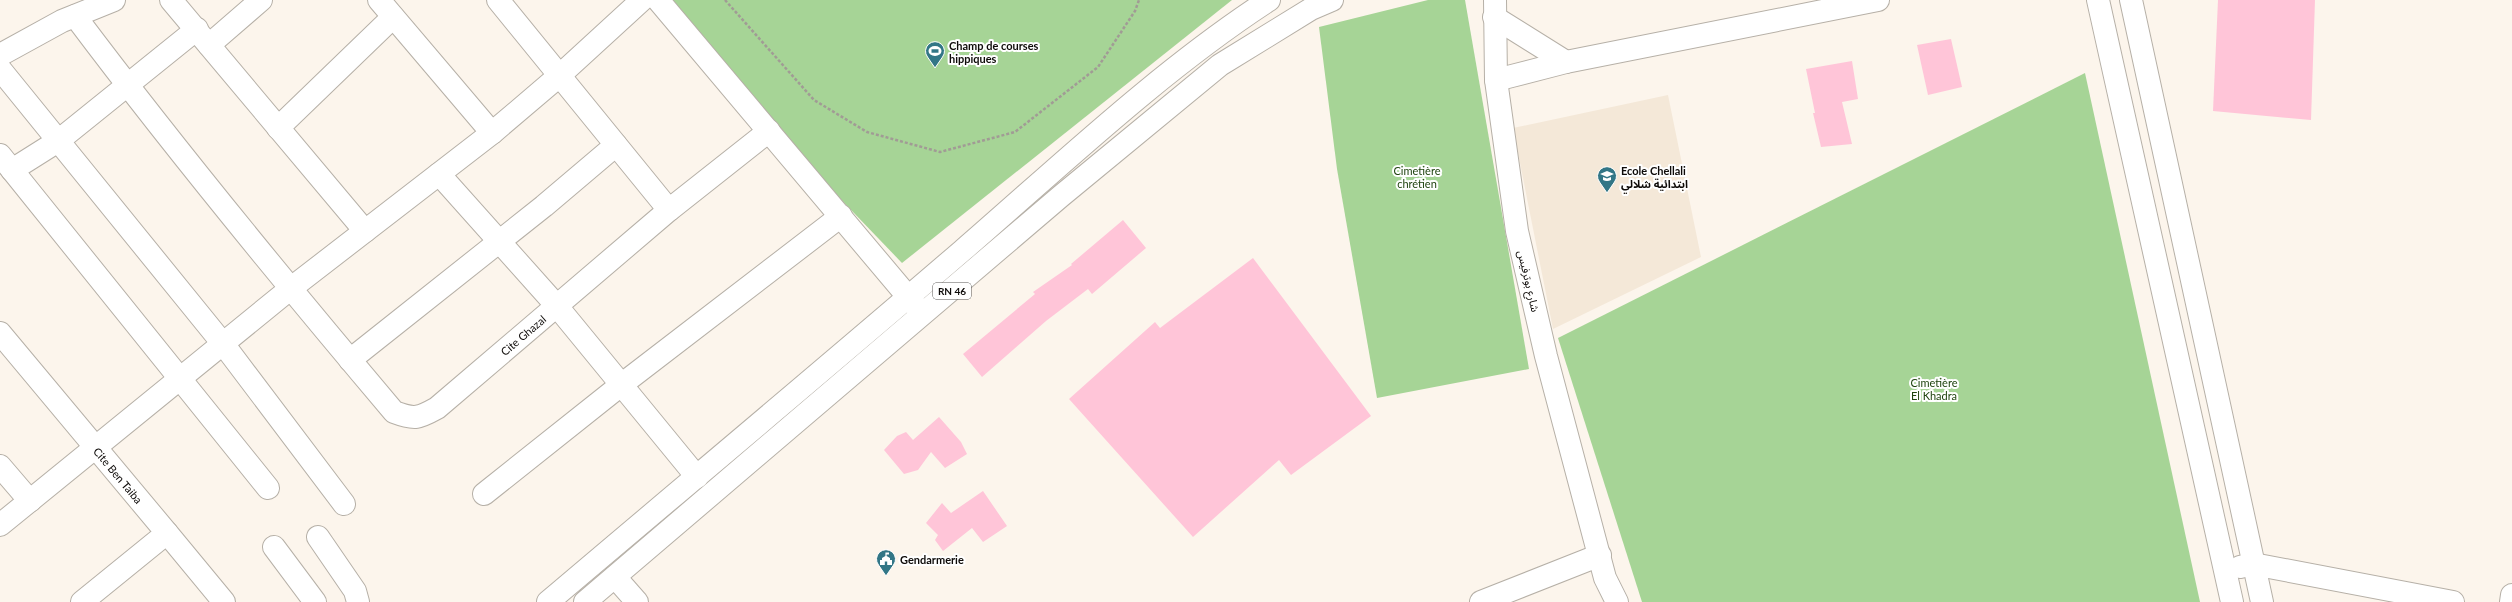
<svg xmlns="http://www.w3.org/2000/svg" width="2512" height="602" viewBox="0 0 2512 602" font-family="Lato,'Noto Sans Arabic',sans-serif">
<rect width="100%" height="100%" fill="#fcf5ec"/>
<path fill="#f4e8d8" d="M1668,95L1701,257L1553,329L1513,128Z"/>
<g fill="#a6d496">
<path d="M668,0H1232L902,263L780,136Z"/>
<path d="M1428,0H1465L1529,369L1377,398L1337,169L1319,27Z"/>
<path d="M2085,73L2200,602H1642L1558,338Z"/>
</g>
<g fill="#ffc5d8">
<path d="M2218,0H2315L2311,120L2213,111Z"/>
<path d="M1951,39L1962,87L1928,95L1917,45Z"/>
<path d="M1852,61L1858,99L1842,102L1852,144L1821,147L1813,113H1815L1806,69Z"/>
<path d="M1123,220L1146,248L1092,294L1088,289L1046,321L982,377L963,354L1035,294L1033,292L1072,265L1071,264Z"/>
<path d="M1253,258L1371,416L1291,475L1279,460L1193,537L1069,399L1155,322L1160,328Z"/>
<path d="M939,417L961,442L967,454L945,468L931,452L918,470L904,474L884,450L897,436L906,432L913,440Z"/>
<path d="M983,491L1007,526L983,542L972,528L943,551L935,540L938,535L926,523L942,503L951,513Z"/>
</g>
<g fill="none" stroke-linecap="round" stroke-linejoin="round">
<g stroke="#b6b0a7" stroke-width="24">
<g id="minor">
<path d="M171,0L365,231"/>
<path d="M379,0L492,133"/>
<path d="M498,0L669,210"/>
<path d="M658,0L920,311"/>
<path d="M1495,0L1496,80L1517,231L1546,356L1605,578L1617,602"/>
<path d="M2098,0L2232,602"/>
<path d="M2131,0L2262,602"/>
<path id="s1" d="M75,16C177,152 285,283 394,412C415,420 419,418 437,408L669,210L769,131"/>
<path d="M1494,17L1566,62"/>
<path d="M209,45L261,0"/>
<path d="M0,55L62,21L114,0"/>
<path d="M0,69L224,345L344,504"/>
<path d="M1496,80L1566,62L1878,0"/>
<path d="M278,128L393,17"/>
<path d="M0,155L268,488"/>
<path d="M12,170L58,141L197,29"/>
<path d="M439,174L556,305L697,477"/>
<path id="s2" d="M0,333L167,533L82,602"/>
<path d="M350,360L544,206L616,145"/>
<path d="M0,466L30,501"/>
<path d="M484,494L621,385L841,216"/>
<path d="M0,525L290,289L492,133L559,76L642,0"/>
<path d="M167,533L224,602"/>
<path d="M318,537L355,591L358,602"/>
<path d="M274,547L315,602"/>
<path d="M2240,567L2253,564L2453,602"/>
<path d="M615,577L637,602"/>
<path d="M1481,602L1600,555"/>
<path d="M2511,602L2512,595"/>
</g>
</g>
<g stroke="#b6b0a7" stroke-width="24">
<g id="highway">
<path d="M548,602C686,485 825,369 962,251C1059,167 1161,70 1269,0"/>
<path d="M585,602L1061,196L1220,65L1311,9L1332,0"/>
</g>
</g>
<path stroke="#a19b95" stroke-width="2.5" stroke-dasharray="3 2" stroke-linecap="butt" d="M725,0L814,100L867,132L940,152L1015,132L1098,67L1135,11L1139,0"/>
<use href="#minor" stroke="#fff" stroke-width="22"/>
<use href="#highway" stroke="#fff" stroke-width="22"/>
</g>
<defs>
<g id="stadium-pin" transform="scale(1)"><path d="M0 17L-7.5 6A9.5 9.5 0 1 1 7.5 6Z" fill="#327686" stroke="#fff"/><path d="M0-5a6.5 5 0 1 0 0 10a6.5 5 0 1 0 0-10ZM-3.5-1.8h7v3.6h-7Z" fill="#fff"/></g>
<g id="school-pin" transform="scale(1)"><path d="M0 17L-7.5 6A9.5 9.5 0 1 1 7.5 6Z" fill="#327686" stroke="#fff"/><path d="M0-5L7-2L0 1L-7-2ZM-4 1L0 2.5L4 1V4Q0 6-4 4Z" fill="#fff"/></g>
<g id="civic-pin" transform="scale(1)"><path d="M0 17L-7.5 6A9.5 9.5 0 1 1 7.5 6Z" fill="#327686" stroke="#fff"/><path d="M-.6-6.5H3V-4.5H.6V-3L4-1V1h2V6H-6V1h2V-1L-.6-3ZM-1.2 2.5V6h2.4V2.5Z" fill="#fff"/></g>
</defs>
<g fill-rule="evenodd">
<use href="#stadium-pin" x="935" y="51"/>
<use href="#school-pin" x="1607" y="176"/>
<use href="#civic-pin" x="886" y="559"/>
</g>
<g text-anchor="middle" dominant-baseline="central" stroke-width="4" stroke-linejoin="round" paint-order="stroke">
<rect fill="#fff" stroke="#565453" stroke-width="1" x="933" y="283" width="38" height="16" rx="3"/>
<g font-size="10" font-weight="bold" fill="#0e0b09">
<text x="952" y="291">RN 46</text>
</g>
<g font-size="11" font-weight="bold" fill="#0e0b09" stroke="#fff" text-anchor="start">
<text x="949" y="45">Champ de courses<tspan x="949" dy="13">hippiques</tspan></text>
<text x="1621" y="170">Ecole Chellali<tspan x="1621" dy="13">ابتدائية شلالي</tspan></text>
<text x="900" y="559">Gendarmerie</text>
</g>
<g font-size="11" fill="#1f430f" stroke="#fff">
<text x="1417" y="170">Cimetière<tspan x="1417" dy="13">chrétien</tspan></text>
<text x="1934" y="382">Cimetière<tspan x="1934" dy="13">El Khadra</tspan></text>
</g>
<g font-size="11" fill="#0e0b09" stroke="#fff">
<text transform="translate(1529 281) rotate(77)">شارع بوترفيس</text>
<text stroke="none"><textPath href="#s1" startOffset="667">Cite Ghazal</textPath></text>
<text stroke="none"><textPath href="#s2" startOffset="185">Cite Ben Taiba</textPath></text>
</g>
</g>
</svg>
